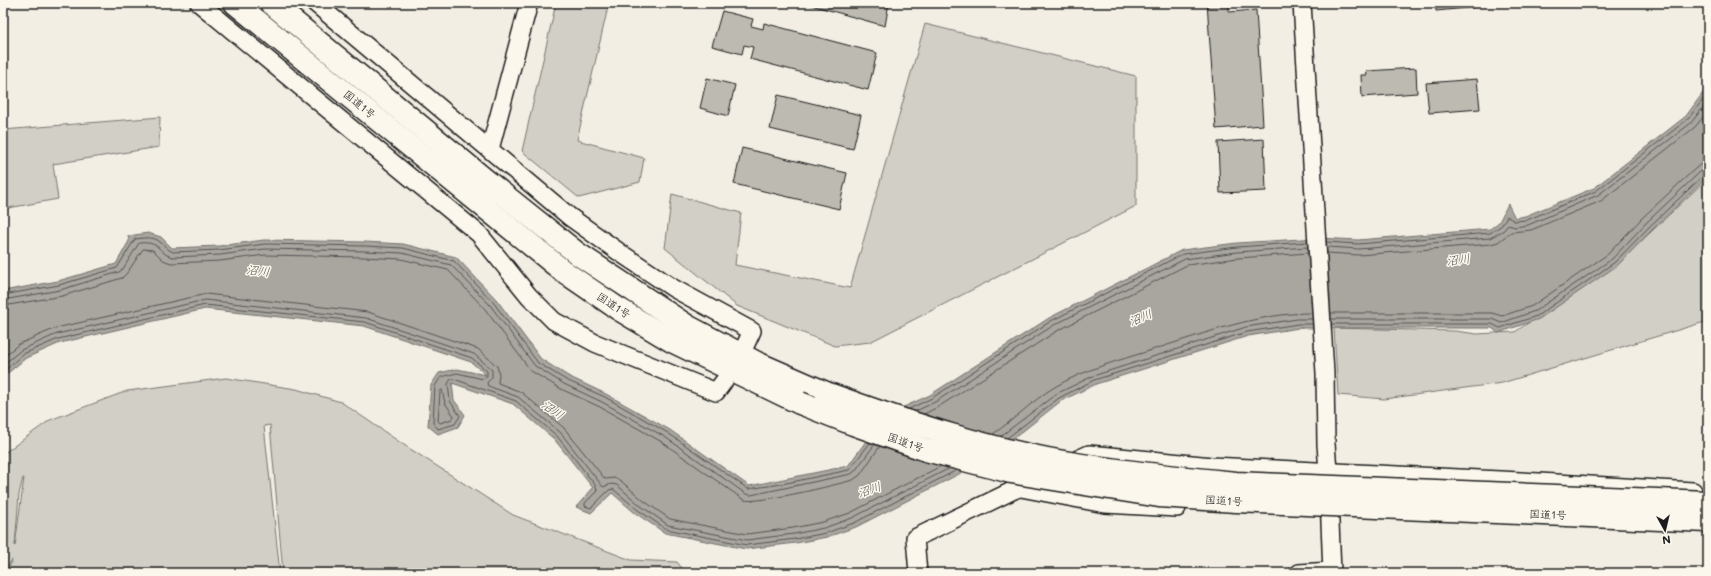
<svg xmlns="http://www.w3.org/2000/svg" width="1711" height="576" viewBox="0 0 1711 576" font-family="Mali,'Klee One',sans-serif">
<rect width="100%" height="100%" fill="#f2eee4"/>
<filter id="ink" filterUnits="userSpaceOnUse"><feTurbulence type="fractalNoise" baseFrequency=".025" numOctaves="2"/><feDisplacementMap in="SourceGraphic" scale="8" xChannelSelector="R" yChannelSelector="G"/><feConvolveMatrix kernelMatrix="1 2 1 2 8 2 1 2 1" color-interpolation-filters="sRGB"/></filter>
<g filter="url(#ink)">
<g fill="#d2cfc6" stroke="#777671" fill-rule="evenodd">
<path d="M556,3H609L577,140L644,158L640,182L579,198L522,151Z"/>
<path d="M925,24L1136,76V206L870,342L835,346L737,306L665,248L672,194L741,213L735,265L850,288Z"/>
<path d="M160,117L159,147L53,164L58,199L3,209V130Z"/>
<path d="M1708,178V321L1502,383L1384,399L1338,395L1334,328L1455,331L1477,334L1515,332L1618,261L1635,247Z"/>
<path d="M226,378L296,389L341,402L401,443L513,515L631,560L677,562L686,573H283L270,425L264,426L280,573H7L12,560L3,573V454L50,420L127,391ZM23,478H24L15,546L19,494Z"/>
</g>
<path fill="#a9a6a0" stroke="#716f6b" d="M1708,86V176L1653,229L1618,265L1539,319L1498,333L1492,328H1299L1248,336L1096,384L1061,401L1018,435L959,474L856,527L827,537L796,543L746,549L665,533L635,513L612,493L591,513L576,507L593,488L554,439L513,404L452,383L454,400L465,415L458,427L438,434L428,426L431,385L439,373L457,369L486,375L471,362L364,326L205,309L60,343L26,358L3,377V291L58,281L116,264L129,241L128,236L148,233L161,237L172,248L219,246L264,240L365,242L403,244L456,257L496,299L541,359L568,376L606,394L670,430L749,486L848,466L874,430L871,422L930,395L1049,318L1182,250L1237,243L1318,238L1358,240L1490,229L1499,222L1508,204L1515,218L1525,216L1594,188L1686,116Z"/>
<g fill="none" stroke-linecap="round" stroke-linejoin="round">
<g stroke="#545351" stroke-width="1">
<path d="M1326,242L1358,244L1490,233L1502,225L1507,216L1514,221L1527,220L1596,191L1688,119L1708,93"/>
<path d="M1327,247L1359,249L1490,238L1504,230L1508,225L1515,227L1528,225L1598,195L1691,123L1708,101"/>
<path d="M1327,253L1359,255L1491,244L1498,242L1511,232L1531,230L1601,201L1695,127L1708,111"/>
<path d="M3,295L59,285L117,268L135,239C143,238 154,236 160,242C165,245 167,250 173,252L219,250L265,244L365,246L403,248L454,261L493,302L538,363L566,380L605,397L668,433L748,489L782,484L849,470L870,443"/>
<path d="M3,300L60,290L119,272L123,269L139,243C163,241 157,254 173,257L220,255L265,249L364,251L402,253L451,265L490,305L535,366L564,384L602,402L665,437L746,494L751,495L851,474L855,471L875,444"/>
<path d="M3,306L62,296L122,278L127,273L143,249L153,250L163,260L171,263L220,261L265,255L364,257L401,259L448,270L485,309L531,371L561,389L600,407L662,442L744,500C758,504 835,485 853,480L860,475L880,446"/>
<path d="M1331,313H1492L1502,316L1532,306L1608,254L1642,218L1696,168L1701,164L1708,163"/>
<path d="M1331,319H1492L1501,323L1535,311L1612,259L1647,222L1700,172L1708,169"/>
<path d="M1331,324H1492L1500,328L1537,316L1615,262L1650,226L1704,175L1708,174"/>
<path d="M3,357L19,344L56,328L206,294L368,312L478,349L497,366L499,374L498,383L521,392L564,428L605,479L615,478L621,481L644,501L670,519L747,534L793,528L823,522L850,513L941,466"/>
<path d="M3,365L21,350L57,334L205,300L366,318L474,354L492,370V377L487,383L488,386L518,397L560,432L603,487L611,484L617,485L641,506L668,525L747,540L794,534L824,528L852,518L950,468"/>
<path d="M3,372L23,354L58,339L205,305L365,322L472,358L487,371V376L483,379L457,373L441,377L435,386L433,423L438,429L455,424L460,416L450,401L448,384L451,379H454L516,401L557,436L596,486L597,491L585,503V506L591,508L609,490L613,489L638,510L666,529L747,545L795,539L826,533L854,523L957,470"/>
<path d="M442,390L445,403L454,416L452,419L440,423L438,421L440,392Z"/>
<path d="M909,409L932,398L1051,321L1183,254L1237,247L1307,242"/>
<path d="M916,411L935,402L1054,325L1185,259L1237,252L1308,247"/>
<path d="M924,414L938,407L1057,331L1187,265L1238,258L1308,253"/>
<path d="M993,434C1014,420 1032,401 1053,388C1084,369 1121,360 1155,349C1206,333 1258,313 1312,313"/>
<path d="M1001,436L1056,394L1093,376L1246,327L1297,319H1312"/>
<path d="M1007,438L1059,398L1094,380L1247,332L1298,324H1312"/>
</g>
</g>
<g fill="#bdbab1" stroke="#1c1c1c">
<path d="M804,3H889L885,26Z"/>
<path d="M1207,3H1229V12L1256,10L1263,125L1216,129Z"/>
<path d="M1436,3H1477L1478,7L1436,11Z"/>
<path d="M722,11L753,19L751,26L763,29L764,23L877,53L868,90L750,59L753,47L744,45L742,54L712,46Z"/>
<path d="M1416,68L1417,93L1362,97L1361,75H1367L1366,71Z"/>
<path d="M707,78L735,85L728,116L700,108Z"/>
<path d="M1477,79L1480,109L1429,113L1426,83Z"/>
<path d="M778,95L861,115L853,149L770,129Z"/>
<path d="M1264,139L1266,191L1220,193L1218,142Z"/>
<path d="M742,148L847,173L839,209L734,184Z"/>
</g>
<g fill="none" stroke-linecap="round" stroke-linejoin="round">
<g stroke="#1c1c1c" stroke-width="20">
<g id="minor">
<path d="M199,3L479,234L529,296L554,321L595,343L716,392L724,381"/>
<path d="M315,3L570,217L619,252L673,288L752,331L745,346"/>
<path d="M1302,3L1325,373L1326,444L1328,471L1332,573"/>
<path d="M490,149L529,3"/>
<path d="M1067,464L1089,454L1212,466L1539,482L1693,491"/>
<path d="M1021,488L1105,504L1177,508"/>
<path d="M918,573L915,538L1045,475"/>
<path d="M1299,573L1331,571"/>
</g>
</g>
<g stroke="#1c1c1c" stroke-width="25">
<g id="highway">
<path d="M235,3L563,271L617,308L672,341L800,403"/>
<path d="M271,3L484,179L578,254L687,326L757,363L826,393"/>
</g>
</g>
<use href="#minor" stroke="#fbf7ec" stroke-width="17"/>
<use href="#highway" stroke="#fbf7ec" stroke-width="22"/>
<g stroke="#1c1c1c" stroke-width="25" stroke-linecap="butt">
<g id="highway-bridge">
<path d="M826,393C909,423 995,452 1082,465C1133,473 1184,478 1236,483L1708,502"/>
<path d="M800,403L853,424L926,450L1011,472L1159,496L1236,501L1708,521"/>
</g>
</g>
<use href="#highway-bridge" stroke="#fbf7ec" stroke-width="22"/>
</g>
</g>
<g text-anchor="middle" dominant-baseline="central" stroke-width="3" stroke-linejoin="round" paint-order="stroke">
<g font-size="11" fill="#1c1c1c" stroke="#fbf7ec">
<text transform="translate(360 104) rotate(39)">国道1号</text>
<text transform="translate(614 305) rotate(33)">国道1号</text>
<text transform="translate(906 442) rotate(19)">国道1号</text>
<text transform="translate(1224 500) rotate(3)">国道1号</text>
<text transform="translate(1548 514) rotate(2)">国道1号</text>
</g>
<g font-size="12" font-style="italic" fill="#545351" stroke="#fbf7ec">
<text transform="translate(1458 259) rotate(-8)">沼川</text>
<text transform="translate(258 270) rotate(6)">沼川</text>
<text transform="translate(1140 317) rotate(-23)">沼川</text>
<text transform="translate(553 409) rotate(34)">沼川</text>
<text transform="translate(869 489) rotate(-19)">沼川</text>
</g>
</g>
<rect width="1711" height="576" fill="none" stroke="#fbf7ec" stroke-width="16"/>
<rect x="8" y="8" width="1695" height="560" fill="none" stroke="#1c1c1c" stroke-width="1.5" filter="url(#ink)"/>
<g transform="translate(1665 530) rotate(172)" stroke="#fbf7ec" stroke-width="3" paint-order="stroke">
<path d="M0-3L7 15L0 10L-7 15Z" fill="#1c1c1c"/>
<text y="-6" font-size="11" font-weight="bold" text-anchor="middle" fill="#1c1c1c">N</text>
</g>
</svg>
